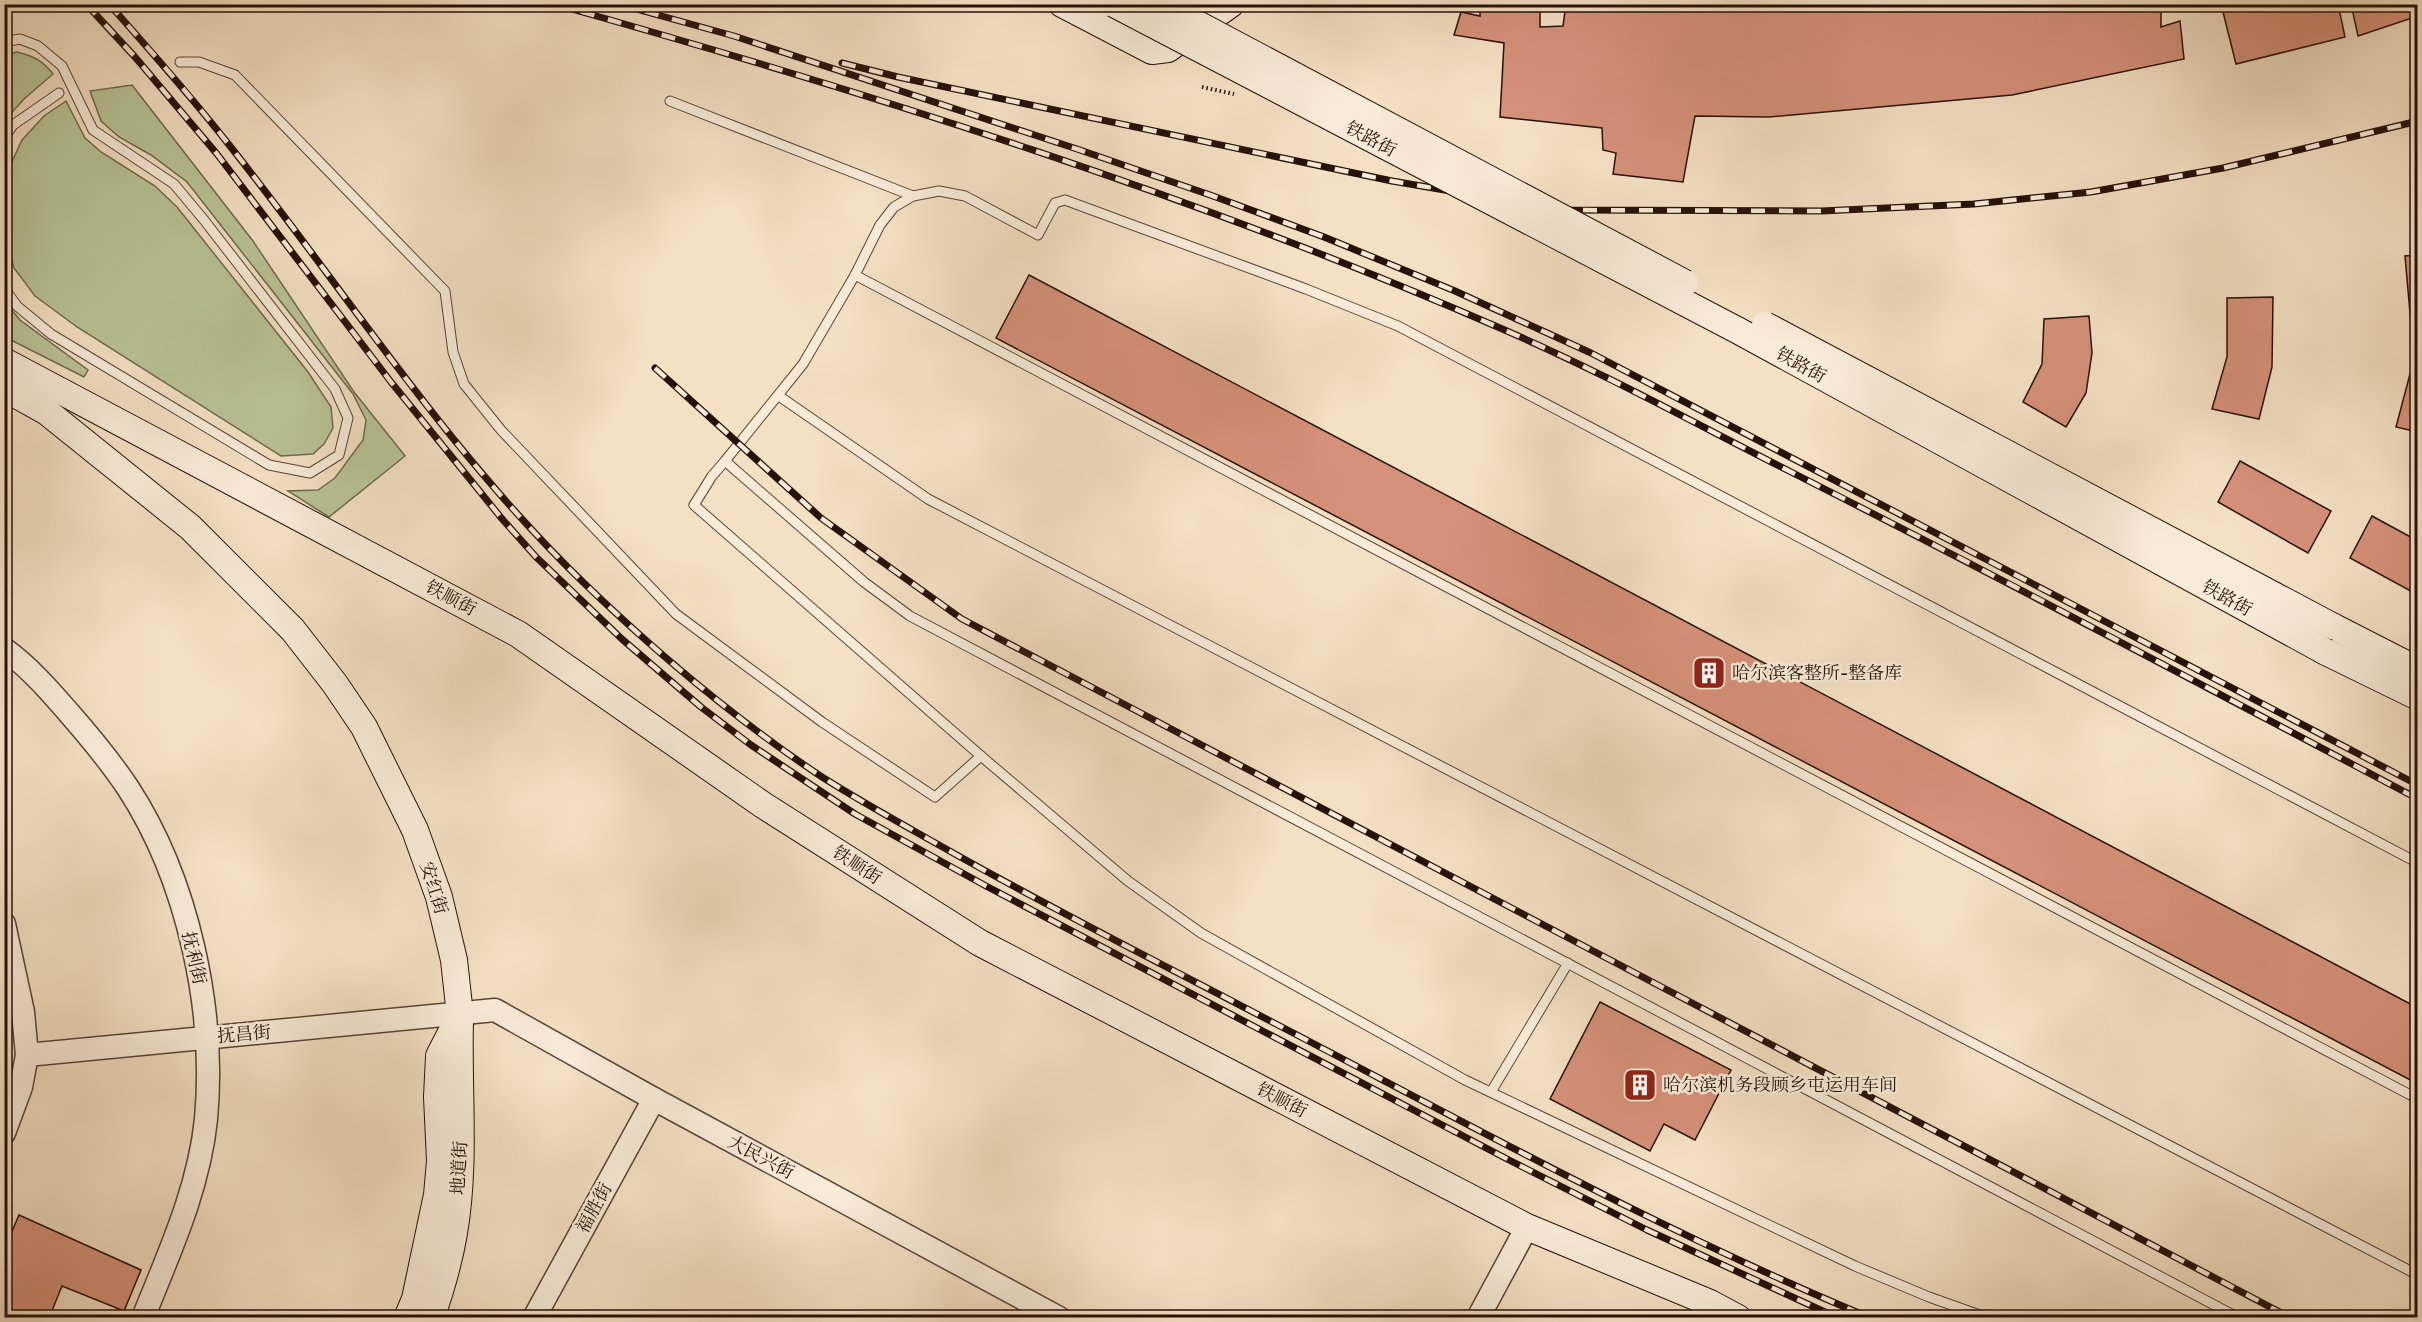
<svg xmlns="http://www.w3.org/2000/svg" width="2422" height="1322" viewBox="0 0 2422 1322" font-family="'Libre Caslon Text','Noto Serif SC',serif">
<rect width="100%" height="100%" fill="#f4e0c3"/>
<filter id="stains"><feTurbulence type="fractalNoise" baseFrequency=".00333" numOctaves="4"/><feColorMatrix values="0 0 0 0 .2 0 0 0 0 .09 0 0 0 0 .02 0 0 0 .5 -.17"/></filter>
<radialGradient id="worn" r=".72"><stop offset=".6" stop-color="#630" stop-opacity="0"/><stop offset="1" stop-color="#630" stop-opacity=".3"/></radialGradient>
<g fill="#b8c396" stroke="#6f6a4f" stroke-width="1.5">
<path d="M17,52C34,56 43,61 53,74L24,99L5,120V55Z"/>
<path d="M132,85L253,241L354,392L405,456L329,517L288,491L318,490L335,478L363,440L366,420L353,394L187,182L151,155L119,137L101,121L90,91Z"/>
<path d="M66,101L85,138L101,152L155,186L177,207L308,372L331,407L333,428L324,444L313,454L281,456L77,327L35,296L14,268L5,236V177L22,140L44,116Z"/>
<path d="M4,301L20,320L88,370L84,377L5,337Z"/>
</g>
<g fill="#d59079" stroke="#261008" stroke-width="1.5">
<path d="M1480,4H1540V27L1563,26L1566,4H2161V27L2180,21L2184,59L2012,95L1769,117L1695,116L1683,182L1613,174L1616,153L1603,150L1602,128L1500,117L1504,43L1454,35L1461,12L1480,16Z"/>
<path d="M2221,4H2338L2345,37L2236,64Z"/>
<path d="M2351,4H2418V16L2358,36Z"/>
<path d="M2418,255V432L2396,427L2414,359L2405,256Z"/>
<path d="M1029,275L2418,1008V1084L996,338Z"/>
<path d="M2273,297L2272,367L2259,419L2212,409L2227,357V298Z"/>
<path d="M2089,316L2092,353L2086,393L2066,427L2023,402L2042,364L2044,319Z"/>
<path d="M2240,461L2331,511L2308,553L2218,502Z"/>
<path d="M2372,516L2418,541V595L2350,558Z"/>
<path d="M1600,1002L1731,1070L1695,1140L1664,1124L1650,1151L1550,1099Z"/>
<path d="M19,1215L141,1270L124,1311L62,1286L49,1318H4V1250Z"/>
</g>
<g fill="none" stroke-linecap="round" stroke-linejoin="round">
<g stroke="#5a4437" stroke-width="11">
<g id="service">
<path d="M4,42L20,39L38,46L62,66L93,130L174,184L204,220L335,389L348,418L339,455L310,473L269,465L51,334L17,306L4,288"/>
<path d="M180,62H199L235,75L445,291L453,352L464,384L501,430L676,614L822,722L935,797L981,756L1128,881L1201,933L1465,1080L1855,1266L1929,1297L1988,1318"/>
<path d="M670,101L913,196"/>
<path d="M4,138L13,125L59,93"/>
<path d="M855,275L2418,1099"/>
<path d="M779,396L928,499L2418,1275"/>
<path d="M725,461L712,476L694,505L981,756"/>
<path d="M1491,1092L1568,963"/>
<path d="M2239,1318L910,616L864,582L725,461L803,364L855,275L880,225L894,207L913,196L939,191L965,196L1038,235L1055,203L1065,200L1306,289L1398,326L2418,863"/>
</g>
</g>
<g stroke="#5a4437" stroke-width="25">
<g id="tertiary">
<path d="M4,649C29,667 49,690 69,713C90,737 110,761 128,788C188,880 216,1010 206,1119C199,1189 169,1253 143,1318"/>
<path d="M4,924L23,1012L27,1055L21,1087L4,1133"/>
<path d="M27,1055L495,1010L654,1099L1059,1318"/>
<path d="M534,1318L654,1099"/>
<path d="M1478,1318L1527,1227"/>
</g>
</g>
<g stroke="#261008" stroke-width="28">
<g id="secondary">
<path d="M1062,4L1152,51L1168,49L1231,4"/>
<path d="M4,361L518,634L763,805L980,943L1527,1227L1710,1303L1738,1318"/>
<path d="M4,388L47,412L190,527L293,630L335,684L364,727L415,830L439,897L454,960L460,1015L439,1056L437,1097L440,1161L437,1195L415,1299L407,1318"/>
<path d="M2332,626L2418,670"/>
<path d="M2326,652L2418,697"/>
<path d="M431,1318C441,1290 449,1262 454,1233C466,1163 458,1092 460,1021"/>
</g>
</g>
<path stroke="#261008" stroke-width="4" stroke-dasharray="1.5 3" stroke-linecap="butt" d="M1202,87L1234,94"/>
<use href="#service" stroke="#f8ebd8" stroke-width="9"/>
<use href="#tertiary" stroke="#f8ebd8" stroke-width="22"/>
<use href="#secondary" stroke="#f8ebd8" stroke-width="26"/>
<g stroke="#261008" stroke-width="7">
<g id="rail">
<path d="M86,4L135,57L217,154L391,382L503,520L536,557L623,640L701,707L751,745L855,814L986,886L1509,1160L1647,1230L1838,1318"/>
<path d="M109,4C149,49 189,94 226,141C345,290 448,453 587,586C659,655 738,721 822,777C860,801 900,823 939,845C1050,908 1164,965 1276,1024C1472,1126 1667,1234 1871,1318"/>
<path d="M554,4C874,94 1195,195 1500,328C1600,371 1696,424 1793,473C2003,579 2210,689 2418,799"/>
<path d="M618,4L734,36L1080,150L1213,196L1324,237L1455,291L1591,353L2418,785"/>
<path d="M842,63L898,77L1392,181L1562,210L1821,211L1974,204L2091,192L2223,168L2418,121"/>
<path d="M655,368L821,518L962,619L2291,1318"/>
</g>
</g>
<use href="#rail" stroke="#f8ebd8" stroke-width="4.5" stroke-dasharray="14" stroke-linecap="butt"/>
<g stroke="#261008" stroke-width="28" stroke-linecap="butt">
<g id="secondary-bridge">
<path d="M1114,4L1737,330L2326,652"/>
<path d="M1160,4L1685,283"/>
<path d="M1765,325L2332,626"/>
</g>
</g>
<use href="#secondary-bridge" stroke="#f8ebd8" stroke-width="26"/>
</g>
<defs>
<g id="building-square" transform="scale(1.725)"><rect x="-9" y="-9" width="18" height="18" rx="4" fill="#8f2418" stroke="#f8ebd8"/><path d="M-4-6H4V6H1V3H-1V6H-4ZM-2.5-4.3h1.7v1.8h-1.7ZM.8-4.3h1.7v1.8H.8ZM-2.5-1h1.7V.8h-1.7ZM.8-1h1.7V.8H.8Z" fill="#fff"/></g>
</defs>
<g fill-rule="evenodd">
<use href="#building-square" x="1709" y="673"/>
<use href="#building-square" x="1640" y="1085"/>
</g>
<g text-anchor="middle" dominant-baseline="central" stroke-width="5" stroke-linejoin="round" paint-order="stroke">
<g font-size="18" fill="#261008" stroke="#f8ebd8">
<text transform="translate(1371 139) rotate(28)">铁路街</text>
<text transform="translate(1801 365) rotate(29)">铁路街</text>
<text transform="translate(451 598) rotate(28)">铁顺街</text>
<text transform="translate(2227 598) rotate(29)">铁路街</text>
<text transform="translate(857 865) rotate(33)">铁顺街</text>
<text transform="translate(434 888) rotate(73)">安红街</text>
<text transform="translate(194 958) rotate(77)">抚利街</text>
<text transform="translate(244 1034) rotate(-5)">抚昌街</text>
<text transform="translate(1282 1100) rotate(27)">铁顺街</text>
<text transform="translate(761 1157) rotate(28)">大民兴街</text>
<text transform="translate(459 1168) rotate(-87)">地道街</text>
<text transform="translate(594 1208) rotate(-61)">福胜街</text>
</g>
<g font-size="18" fill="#261008" stroke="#f8ebd8" text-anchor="start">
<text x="1732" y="673">哈尔滨客整所-整备库</text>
<text x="1663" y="1085">哈尔滨机务段顾乡屯运用车间</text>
</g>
</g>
<rect width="2422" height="1322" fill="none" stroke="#f4e0c3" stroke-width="24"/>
<rect x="6" y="6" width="2410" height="1310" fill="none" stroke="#261008" stroke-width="3"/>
<rect x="12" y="12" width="2398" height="1298" fill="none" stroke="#261008" stroke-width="1.5"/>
<rect width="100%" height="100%" filter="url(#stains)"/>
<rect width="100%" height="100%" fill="url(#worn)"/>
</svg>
